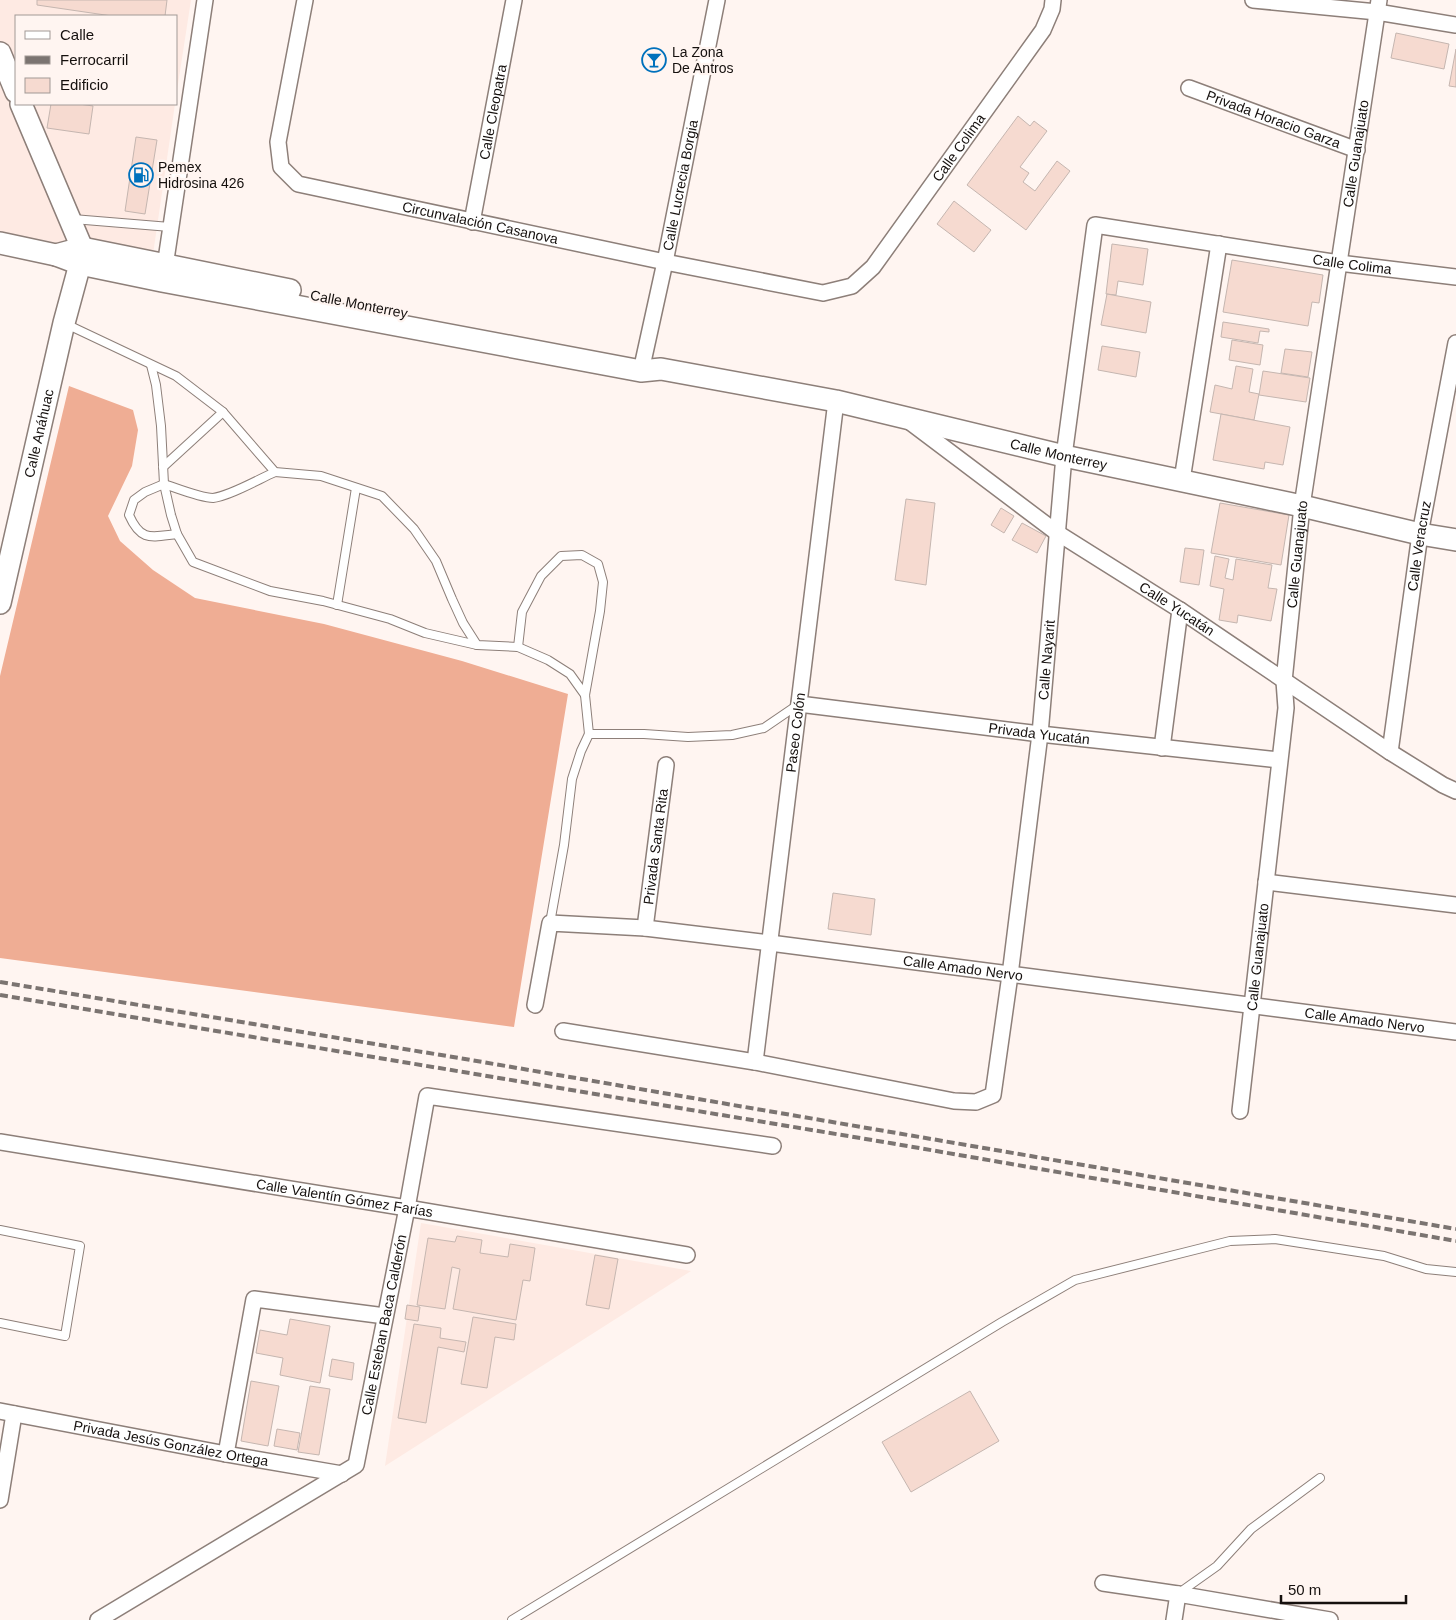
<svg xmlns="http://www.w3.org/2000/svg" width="1456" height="1620" viewBox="0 0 1456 1620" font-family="Helvetica,sans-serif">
<rect width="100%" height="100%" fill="#fff5f1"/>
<g fill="#feeae3">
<path d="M0,0H191L176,97V16H16V104H175L152,261L0,232Z"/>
<path d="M421,1223L691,1271L385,1466Z"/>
</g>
<path fill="#efad94" d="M69,386L133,410L138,430L132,466L108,516L120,541L153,570L195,598L324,624L462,661L568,694L514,1027L0,958V676Z"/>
<g fill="#f6dad0" stroke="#c5b6b0">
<path d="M37,0H167L165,16H112L37,5Z"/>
<path d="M1396,33L1449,44L1444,69L1391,58Z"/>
<path d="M1456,49V87L1449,86Z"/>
<path d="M51,104H79L93,106L89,134L47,128Z"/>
<path d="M1018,116L1030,126L1034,121L1047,131L1020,167L1029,173L1023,182L1035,191L1057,161L1070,171L1026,230L967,185Z"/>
<path d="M136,137L157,140L145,214L125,211Z"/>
<path d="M954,201L991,230L974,252L937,224Z"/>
<path d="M1112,244L1148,249L1143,285L1118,281L1116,295L1106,294Z"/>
<path d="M1232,260L1323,275L1319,303L1312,302L1308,326L1223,312Z"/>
<path d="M1107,294L1151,302L1146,333L1101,325Z"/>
<path d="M1223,322L1269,329V332L1260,331L1258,343L1221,337Z"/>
<path d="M1232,340L1263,345L1260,365L1229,360Z"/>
<path d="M1102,346L1140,352L1136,377L1098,370Z"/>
<path d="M1285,349L1312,352L1308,377L1281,373Z"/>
<path d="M1236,366L1253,369L1249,392L1259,394L1254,420L1210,412L1215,385L1232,389Z"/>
<path d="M1263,371L1310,378L1306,402L1259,395Z"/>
<path d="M1221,414L1290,427L1283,465L1265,462L1264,469L1213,460Z"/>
<path d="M906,499L935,503L926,585L895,580Z"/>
<path d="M1220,503L1289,515L1281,565L1211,553Z"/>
<path d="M1001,508L1014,516L1004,533L991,525Z"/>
<path d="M1022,523L1046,536L1037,553L1012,540Z"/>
<path d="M1185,548L1204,550L1199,585L1180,582Z"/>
<path d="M1215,556L1229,559L1225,578L1233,580L1236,559L1272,565L1268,588L1277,589L1271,621L1238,615L1237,623L1219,620L1224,589L1210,586Z"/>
<path d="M833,893L875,899L871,935L828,929Z"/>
<path d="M457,1236L482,1240L480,1253L508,1257L510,1244L535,1248L530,1281L523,1280L516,1320L453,1309L460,1269L452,1267L445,1309L417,1305L428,1238L455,1242Z"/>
<path d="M595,1255L618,1259L609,1309L586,1305Z"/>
<path d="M407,1305L420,1307L418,1321L405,1319Z"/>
<path d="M473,1317L516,1324L514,1340L495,1337L487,1388L461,1384Z"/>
<path d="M290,1319L330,1326L320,1383L280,1375L283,1358L256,1353L260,1330L287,1335Z"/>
<path d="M414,1324L441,1328L440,1338L466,1342L464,1352L438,1347L426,1423L398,1418Z"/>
<path d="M332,1359L354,1363L352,1380L329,1376Z"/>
<path d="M251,1381L279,1386L268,1446L241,1441Z"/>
<path d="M310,1386L330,1389L319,1455L298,1452Z"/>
<path d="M970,1391L999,1441L911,1492L882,1442Z"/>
<path d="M277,1429L300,1433L297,1450L274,1446Z"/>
</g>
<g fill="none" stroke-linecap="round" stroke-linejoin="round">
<g stroke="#8d7f79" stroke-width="10">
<g id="lane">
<path d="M73,219L170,227"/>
<path d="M66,324L176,376L223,412L275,472L321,476L382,496L414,529L436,561L452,599L463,623L477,645L518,647L548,660L570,674L585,695"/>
<path d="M151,365L156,385L161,426L164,484L171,515L177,534L193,562L270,591L323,601L390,619L425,633L477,645"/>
<path d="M163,467L223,412"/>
<path d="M177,534C151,537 141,542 129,515L134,500L145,492L164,484C176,488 201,498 213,498C230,496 259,479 275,472"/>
<path d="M337,605L356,488"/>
<path d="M518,647L522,612L541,576L561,556L582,555L598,564L603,582L600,611L585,695L589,734"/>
<path d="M550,923L564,845L572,779L581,751L589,734H644L688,737L732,735L764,728L799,704"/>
<path d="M0,1230L80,1246L65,1336L0,1323"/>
<path d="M1179,1593L1217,1566L1251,1529L1320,1478"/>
<path d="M512,1620L1002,1322L1075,1280L1230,1241L1275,1239L1384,1256L1426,1269L1456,1272"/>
</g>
</g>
<g stroke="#8d7f79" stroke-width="18">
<g id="street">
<path id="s1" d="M305,0L278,142L281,167L298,184L665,262L823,293L852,286L873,267L1043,30L1052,9L1053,0"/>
<path d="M1253,0L1377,12L1456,25"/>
<path id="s2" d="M1189,88L1357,150"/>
<path id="s3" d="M472,222L514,0"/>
<path d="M164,273L205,0"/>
<path id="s4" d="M641,371L665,262L717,0"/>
<path id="s5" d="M910,422L1056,532L1180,610L1390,752L1443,785L1456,791"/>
<path d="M1182,480L1219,244"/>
<path id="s6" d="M799,704L1040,734L1279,760"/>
<path d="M1162,748L1180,610"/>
<path id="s7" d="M1390,752L1420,534L1456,343"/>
<path d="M1266,882L1456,905"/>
<path id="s8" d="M645,928L666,765"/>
<path id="s9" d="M535,1005L550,923L645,928L770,943L1456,1032"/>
<path id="s10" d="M563,1031L755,1062L954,1101L976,1102L993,1095L1010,975L1040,734L1064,456L1095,225L1339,263L1456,277"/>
<path id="s11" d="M755,1062L836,401"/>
<path id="s12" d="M1240,1111L1286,708L1284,681L1302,506L1379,0"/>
<path id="s13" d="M0,1142L407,1208L687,1255"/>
<path id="s14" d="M0,1411L226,1454L342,1474"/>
<path d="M226,1454L254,1299L385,1316"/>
<path d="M0,1500L14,1414"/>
<path d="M1103,1583L1178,1594L1330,1620"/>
<path id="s15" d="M98,1620L356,1465L407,1208L427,1096L773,1146"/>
<path d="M1174,1620L1178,1594"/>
</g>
</g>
<g stroke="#8d7f79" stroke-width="24">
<g id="secondary">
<path d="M0,53L16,92"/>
<path id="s16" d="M0,243L56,255L80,264L162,281L641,371L661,369L836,401L1064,456L1302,506L1420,534L1456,540"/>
<path d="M56,255L82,248L290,290"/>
<path id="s17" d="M0,603L64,323L80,264L82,248L21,104"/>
</g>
</g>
<use href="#lane" stroke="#fff" stroke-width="8"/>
<use href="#street" stroke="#fff" stroke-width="15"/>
<use href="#secondary" stroke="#fff" stroke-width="21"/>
<g stroke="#7b7471" stroke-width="4" stroke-dasharray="8 4" stroke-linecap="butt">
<path d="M0,982L465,1059L1456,1229"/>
<path d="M0,995L890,1143L1456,1241"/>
</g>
</g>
<defs>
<g id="bar-ring" transform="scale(1.25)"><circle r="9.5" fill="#fff5f1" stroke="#0071bc" stroke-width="1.5"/><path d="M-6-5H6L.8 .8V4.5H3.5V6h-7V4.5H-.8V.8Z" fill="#0071bc"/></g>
<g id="fuel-ring" transform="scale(1.25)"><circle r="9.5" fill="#fff5f1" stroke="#0071bc" stroke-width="1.5"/><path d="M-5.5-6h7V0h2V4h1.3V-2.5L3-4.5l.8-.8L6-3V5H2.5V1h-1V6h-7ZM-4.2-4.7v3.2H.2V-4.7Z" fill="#0071bc"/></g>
</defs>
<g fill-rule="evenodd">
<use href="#bar-ring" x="654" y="60"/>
<use href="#fuel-ring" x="141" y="175"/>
</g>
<g text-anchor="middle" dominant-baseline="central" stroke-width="4.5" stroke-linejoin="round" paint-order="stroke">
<g font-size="14" fill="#15100e" stroke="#fff5f1" text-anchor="start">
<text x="672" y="52">La Zona<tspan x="672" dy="16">De Antros</tspan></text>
<text x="158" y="167">Pemex<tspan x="158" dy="16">Hidrosina 426</tspan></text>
</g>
<g font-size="14" fill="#15100e" stroke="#fff5f1">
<text stroke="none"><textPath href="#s3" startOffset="112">Calle Cleopatra</textPath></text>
<text stroke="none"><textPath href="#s2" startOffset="90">Privada Horacio Garza</textPath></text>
<text stroke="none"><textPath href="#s1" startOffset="935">Calle Colima</textPath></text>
<text stroke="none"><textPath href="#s12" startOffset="965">Calle Guanajuato</textPath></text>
<text stroke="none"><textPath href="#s4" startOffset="190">Calle Lucrecia Borgia</textPath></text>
<text stroke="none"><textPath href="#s1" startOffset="380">Circunvalación Casanova</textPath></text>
<text stroke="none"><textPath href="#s10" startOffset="1574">Calle Colima</textPath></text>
<text transform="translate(359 304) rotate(11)">Calle Monterrey</text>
<text stroke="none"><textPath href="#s17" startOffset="174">Calle Anáhuac</textPath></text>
<text stroke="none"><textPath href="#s16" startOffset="1081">Calle Monterrey</textPath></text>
<text stroke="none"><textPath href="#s7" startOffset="208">Calle Veracruz</textPath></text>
<text stroke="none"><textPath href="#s12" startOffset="560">Calle Guanajuato</textPath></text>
<text stroke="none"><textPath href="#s5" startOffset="326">Calle Yucatán</textPath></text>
<text stroke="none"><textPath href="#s10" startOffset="876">Calle Nayarit</textPath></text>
<text stroke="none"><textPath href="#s11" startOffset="332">Paseo Colón</textPath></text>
<text stroke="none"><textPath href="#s6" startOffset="242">Privada Yucatán</textPath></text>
<text stroke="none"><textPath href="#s8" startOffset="82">Privada Santa Rita</textPath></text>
<text stroke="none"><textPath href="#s12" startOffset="155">Calle Guanajuato</textPath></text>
<text stroke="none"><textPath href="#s9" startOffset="499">Calle Amado Nervo</textPath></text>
<text stroke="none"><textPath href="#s9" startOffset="904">Calle Amado Nervo</textPath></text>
<text stroke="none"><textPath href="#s13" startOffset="349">Calle Valentín Gómez Farías</textPath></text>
<text stroke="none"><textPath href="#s15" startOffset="444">Calle Esteban Baca Calderón</textPath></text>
<text stroke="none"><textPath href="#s14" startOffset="174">Privada Jesús González Ortega</textPath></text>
</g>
</g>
<rect x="15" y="15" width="162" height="90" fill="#fff5f1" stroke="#a19996"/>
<rect x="25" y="31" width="25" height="8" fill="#ffffff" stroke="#a19996"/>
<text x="60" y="40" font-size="15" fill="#15100e">Calle</text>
<rect x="25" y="56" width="25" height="8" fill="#7b7471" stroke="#a19996"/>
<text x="60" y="65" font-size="15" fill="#15100e">Ferrocarril</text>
<rect x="25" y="78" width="25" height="15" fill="#f6dad0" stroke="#a19996"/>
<text x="60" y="90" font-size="15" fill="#15100e">Edificio</text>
<path d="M1281 1595v8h125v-8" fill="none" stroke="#15100e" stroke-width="2.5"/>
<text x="1288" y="1595" font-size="15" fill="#15100e" stroke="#fff5f1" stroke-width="4" paint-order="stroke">50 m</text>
</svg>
